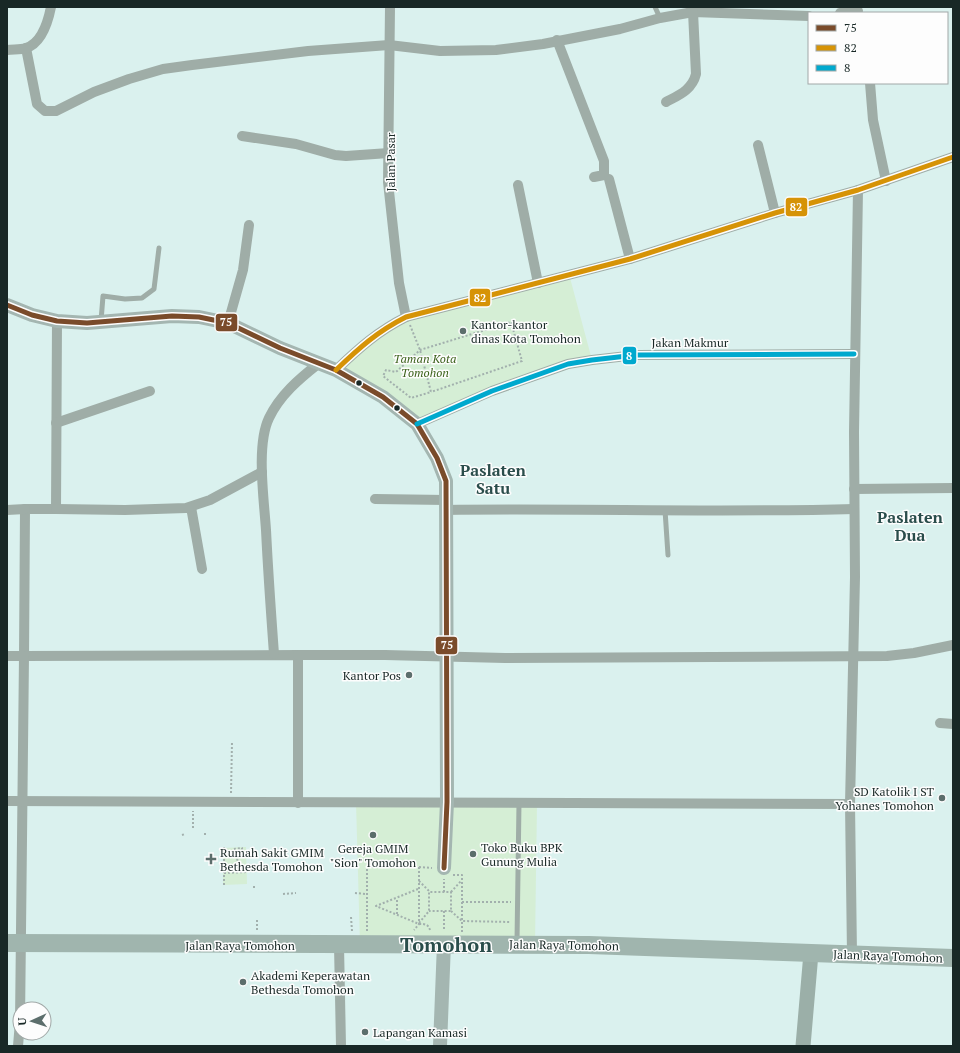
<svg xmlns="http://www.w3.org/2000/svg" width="960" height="1053" viewBox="0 0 960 1053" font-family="'PT Serif',serif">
<rect width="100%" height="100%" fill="#daf1ee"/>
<g fill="#d5eed5">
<path d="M569,274L592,360L568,364L417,424L336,370L384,328Z"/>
<path d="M356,802L537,804L535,944L360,945Z"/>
<path d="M246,847L247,884L223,885V848Z"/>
</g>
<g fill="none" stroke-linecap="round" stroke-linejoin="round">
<g stroke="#a2b0ad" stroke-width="2" stroke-dasharray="2 2" stroke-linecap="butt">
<path d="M410,325L420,350L431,392L411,398L383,376L386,370L396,372L420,350L511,322L522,361L431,392"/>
<path d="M231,793L232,742"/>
<path d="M193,828V811"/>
<path d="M204,834H206"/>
<path d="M182,835L185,834"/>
<path d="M224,847V886"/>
<path d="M237,855L233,856V849L242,848V855H237L238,872"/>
<path d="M419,867L432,868"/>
<path d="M224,873L247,872"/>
<path d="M453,875H462V932"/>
<path d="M419,881L429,891"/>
<path d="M253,887H255"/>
<path d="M418,889L376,906L419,924C425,924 428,924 430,930"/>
<path d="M444,892V879"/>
<path d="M451,892L461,881"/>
<path d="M355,893L366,894"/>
<path d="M283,894L296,893"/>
<path d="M462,902H511"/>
<path d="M444,911V931"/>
<path d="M451,911L462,921L510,922"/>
<path d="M397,914V898"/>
<path d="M351,917L352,931"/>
<path d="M419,923L429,911V892H451V911H429"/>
<path d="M257,930V918"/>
<path d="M367,931V867H419V924L414,930"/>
</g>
<g stroke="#9fada7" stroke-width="5">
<path d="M655,7L660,18"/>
<path d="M101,321L103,296L125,299L142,298L154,289L159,248"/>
<path d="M665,510L668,555"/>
<path d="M517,941L519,803"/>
</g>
<g stroke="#9fada7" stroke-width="10">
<path d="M390,7L388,182L399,283L406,317"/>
<path d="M840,13L858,11"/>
<path d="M557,40L604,161V175L594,177"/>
<path d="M26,48L37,104L45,111H56L94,92L129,79L163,69L192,65L308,51L389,45L440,51L496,50L543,44L620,29L660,18L693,12L809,16"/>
<path d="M7,50C13,49 20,50 26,48C42,43 48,22 51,7"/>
<path d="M870,83L873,120L886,181"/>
<path d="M666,102C679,95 692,90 696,74L693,12"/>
<path d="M242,136L296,144L335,155L346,156L389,153"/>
<path d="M758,145L775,213"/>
<path d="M609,179L630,259"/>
<path d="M518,185L538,283"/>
<path d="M57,321L56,509H25L24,656L298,655V803"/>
<path d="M228,323L243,270L249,225"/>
<path d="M336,370C359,348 378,331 406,317L630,259L775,213L858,190L953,157"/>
<path d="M56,423L150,391"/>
<path d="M417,424L492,391L568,364L592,360L636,355L854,354"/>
<path d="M854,489L953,488"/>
<path d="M375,499L446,500"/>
<path d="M191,507L202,569"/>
<path d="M56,509L125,510L186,508L210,500L262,472"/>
<path d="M7,510L25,509"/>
<path d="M445,510C582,508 718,513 854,509"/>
<path d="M274,654C271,613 268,571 266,530C264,499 256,445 269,418C280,395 299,379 318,364"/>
<path d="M298,655H385L505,658L887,656L914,653L953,645"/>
<path d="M7,656H24L20,1022L18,1046"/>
<path d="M940,723L953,724"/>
<path d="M7,801L850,804"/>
<path d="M339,945L341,1046"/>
<path d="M852,955L850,804L855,577L854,432L858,190"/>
</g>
<g stroke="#a4b6b1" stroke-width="14">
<path d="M7,305L32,315L57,321L87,323L172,316L199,317L228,323L280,348L336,370L383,397L417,424L437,458L446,481L447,802L444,868"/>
<path d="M440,1046L444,943"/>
</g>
<path stroke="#9bafa8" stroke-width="15" d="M803,1046L811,953"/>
<path stroke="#a0b5ae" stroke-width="18" d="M7,943L589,945L953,958"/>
<g stroke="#fdfdfd" stroke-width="8">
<path id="bus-1" d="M7,305L32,315L57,321L87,323L172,316L199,317L228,323L280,348L336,370L383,397L417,424L437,458L446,481L447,802L444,868"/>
</g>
<g stroke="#fdfdfd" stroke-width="8">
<path id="bus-2" d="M336,370C359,348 378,331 406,317L630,259L775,213L858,190L953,157"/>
</g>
<g stroke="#fdfdfd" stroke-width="8">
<path id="bus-3" d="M417,424L492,391L568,364L592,360L636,355L854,354"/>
</g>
<use href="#bus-1" stroke="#7a4b2a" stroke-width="5"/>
<use href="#bus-2" stroke="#d69306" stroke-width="5"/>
<use href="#bus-3" stroke="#00a9ce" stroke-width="5"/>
</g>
<g fill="#5c6e6c" stroke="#fdfdfd" stroke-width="1.5">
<circle cx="463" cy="331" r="4"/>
<circle cx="409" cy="675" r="4"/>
<circle cx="942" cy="798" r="4"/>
<circle cx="373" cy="835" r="4"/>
<circle cx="473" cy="854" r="4"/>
<path d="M209 853h4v4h4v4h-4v4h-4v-4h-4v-4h4z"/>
<circle cx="243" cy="982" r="4"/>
<circle cx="365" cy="1032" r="4"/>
</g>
<g fill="#182826" stroke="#fdfdfd" stroke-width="1.5">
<circle cx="359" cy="383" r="3.5"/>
<circle cx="397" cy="408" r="3.5"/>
</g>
<g text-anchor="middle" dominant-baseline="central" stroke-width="3" stroke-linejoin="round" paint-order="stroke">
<g font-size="12" fill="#182826" stroke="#fdfdfd">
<text transform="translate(390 162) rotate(-90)">Jalan Pasar</text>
<text x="690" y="342">Jakan Makmur</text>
<text x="240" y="945">Jalan Raya Tomohon</text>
<text transform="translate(564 945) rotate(1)">Jalan Raya Tomohon</text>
<text transform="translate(888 956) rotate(2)">Jalan Raya Tomohon</text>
</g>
<g font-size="12" fill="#182826" stroke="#fdfdfd" text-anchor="start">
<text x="471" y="324">Kantor-kantor<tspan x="471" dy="14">dinas Kota Tomohon</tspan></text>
<text x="401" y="675" text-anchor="end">Kantor Pos</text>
<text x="934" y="791" text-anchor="end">SD Katolik I ST<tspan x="934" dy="14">Yohanes Tomohon</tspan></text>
<text x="481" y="847">Toko Buku BPK<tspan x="481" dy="14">Gunung Mulia</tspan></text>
<text x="373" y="848" text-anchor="middle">Gereja GMIM<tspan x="373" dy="14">"Sion" Tomohon</tspan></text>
<text x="220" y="852">Rumah Sakit GMIM<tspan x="220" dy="14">Bethesda Tomohon</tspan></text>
<text x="251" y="975">Akademi Keperawatan<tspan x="251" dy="14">Bethesda Tomohon</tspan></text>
<text x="373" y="1032">Lapangan Kamasi</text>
</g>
<g font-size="12" font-style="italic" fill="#3c621b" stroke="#fdfdfd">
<text x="425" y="358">Taman Kota<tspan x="425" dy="14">Tomohon</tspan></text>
</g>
<g font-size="16" font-weight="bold" fill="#2a4d4b" stroke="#fdfdfd">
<text x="493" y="470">Paslaten<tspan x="493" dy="18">Satu</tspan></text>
<text x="910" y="517">Paslaten<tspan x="910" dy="18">Dua</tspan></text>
</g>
<g font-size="20" font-weight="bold" fill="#2a4d4b" stroke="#fdfdfd">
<text x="446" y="944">Tomohon</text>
</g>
</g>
<g stroke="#fdfdfd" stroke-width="1.5">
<rect x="785" y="197" width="23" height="20" rx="4" fill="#d69306"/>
<rect x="469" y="288" width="22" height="19" rx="4" fill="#d69306"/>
<rect x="215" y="313" width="23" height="19" rx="4" fill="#7a4b2a"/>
<rect x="622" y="346" width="15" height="19" rx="4" fill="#00a9ce"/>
<rect x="435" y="636" width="23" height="19" rx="4" fill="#7a4b2a"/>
</g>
<g font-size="11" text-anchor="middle" font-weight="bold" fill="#fff">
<text x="796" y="211">82</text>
<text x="480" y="302">82</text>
<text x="226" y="326">75</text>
<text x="629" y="360">8</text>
<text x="447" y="649">75</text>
</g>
<rect width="960" height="1053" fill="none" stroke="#182826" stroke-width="16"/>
<rect x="808" y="12" width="140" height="72" fill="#fdfdfd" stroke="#a1a8a7"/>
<rect x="816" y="25" width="20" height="6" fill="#7a4b2a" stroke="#a1a8a7"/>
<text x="844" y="32" font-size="12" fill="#182826">75</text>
<rect x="816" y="45" width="20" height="6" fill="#d69306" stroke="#a1a8a7"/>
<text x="844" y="52" font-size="12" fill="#182826">82</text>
<rect x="816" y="65" width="20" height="6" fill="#00a9ce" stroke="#a1a8a7"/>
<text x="844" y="72" font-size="12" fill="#182826">8</text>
<g transform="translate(32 1021) rotate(267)"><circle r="19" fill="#fdfdfd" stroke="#a1a8a7"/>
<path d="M0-3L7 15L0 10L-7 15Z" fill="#5c6e6c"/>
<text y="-6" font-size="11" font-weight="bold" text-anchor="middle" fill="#182826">U</text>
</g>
</svg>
